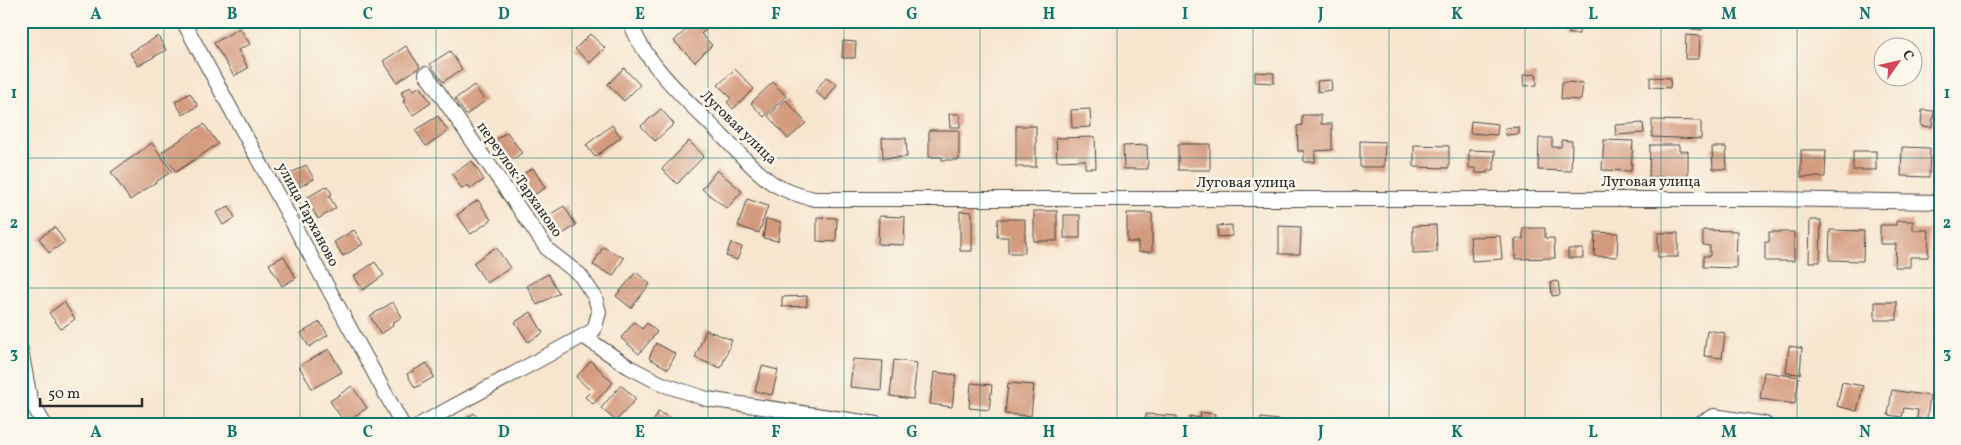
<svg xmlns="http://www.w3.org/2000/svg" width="1961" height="445" viewBox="0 0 1961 445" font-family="Vollkorn,serif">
<rect width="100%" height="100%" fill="#fbf7ec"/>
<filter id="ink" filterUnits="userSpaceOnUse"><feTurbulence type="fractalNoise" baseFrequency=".02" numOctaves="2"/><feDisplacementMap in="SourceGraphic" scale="10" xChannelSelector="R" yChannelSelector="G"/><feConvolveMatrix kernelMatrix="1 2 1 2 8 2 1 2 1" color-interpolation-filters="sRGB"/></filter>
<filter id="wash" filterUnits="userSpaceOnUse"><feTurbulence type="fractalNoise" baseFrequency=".0096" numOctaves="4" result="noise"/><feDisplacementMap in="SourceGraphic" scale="20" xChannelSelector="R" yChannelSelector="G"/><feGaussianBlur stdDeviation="1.12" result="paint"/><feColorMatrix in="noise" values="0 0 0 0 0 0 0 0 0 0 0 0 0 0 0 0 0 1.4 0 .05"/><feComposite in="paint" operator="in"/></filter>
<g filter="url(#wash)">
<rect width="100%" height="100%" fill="#f7e5ce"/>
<g id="blocks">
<g fill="#d39a7e">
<path d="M695,21H699L707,29L701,34L712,45L695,62L674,41Z"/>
<rect x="1569" y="21" width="10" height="13"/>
<path d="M1691,21H1703L1702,30L1691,29Z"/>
<path d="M240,28L250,44L238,50L248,68L234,76L214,43Z"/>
<path d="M590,34L605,48L590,63L575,49Z"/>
<path d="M1686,35L1700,36L1699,59H1685Z"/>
<path d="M158,36L166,50L138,66L130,53Z"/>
<path d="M843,41L856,42L855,58H842Z"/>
<path d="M406,46L420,67L397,82L383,61Z"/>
<path d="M450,51L462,69L443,82L430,64Z"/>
<path d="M624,68L640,85L624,101L608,84Z"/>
<path d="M735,69L754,89L733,109L727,102L731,98L718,85Z"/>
<path d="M1255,72L1274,73V83L1255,82Z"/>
<path d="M1536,74L1537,85L1524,86L1523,75Z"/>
<path d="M826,77L837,84L826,100L815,92Z"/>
<path d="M1650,77L1671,78L1670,88L1650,87Z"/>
<path d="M1331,80L1332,90L1318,92L1317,81Z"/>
<path d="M773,82L786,96L764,117L751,103Z"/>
<path d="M1562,82L1583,83L1581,100L1561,99Z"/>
<path d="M474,85L485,101L466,115L455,99Z"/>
<path d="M411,86L414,90L420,86L431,103L413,115L403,101L405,99L401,92Z"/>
<path d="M190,93L198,106L183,115L175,102Z"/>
<path d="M786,100L806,123L788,139L768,116Z"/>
<path d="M661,109L674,124L655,141L641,126Z"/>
<path d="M1090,109L1091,127L1072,128L1071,110Z"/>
<path d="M1922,110L1934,111L1932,127L1921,126Z"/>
<path d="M949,114H960V127H950Z"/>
<path d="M1302,115H1321V124H1332V150L1315,151V162H1304V151H1298L1297,126L1302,125Z"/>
<path d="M438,116L448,131L426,146L415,130Z"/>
<path d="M1652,120L1701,121V139L1652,137Z"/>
<path d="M1471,121L1498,124L1497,135L1470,133Z"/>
<path d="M1643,123L1644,133L1616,135L1615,125Z"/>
<path d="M204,124L218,144L176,172L162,152Z"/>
<path d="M612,125L621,137L595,157L586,145Z"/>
<rect x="1016" y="126" width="20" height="41"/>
<path d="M1519,127V134L1506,135L1505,128Z"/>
<path d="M929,130H959V160H942V157H929Z"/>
<path d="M507,132L522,153L506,164L491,143Z"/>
<path d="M1095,137L1096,168H1085V160L1057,161L1056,138Z"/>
<path d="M882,138H906L907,157L883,158Z"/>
<path d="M1539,138H1552V147H1561V140L1572,141L1571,171L1538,170Z"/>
<path d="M1604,140L1633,141L1631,171L1602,170Z"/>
<path d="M689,141L704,156L677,184L662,169Z"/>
<path d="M1360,141L1385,142L1384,167H1360Z"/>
<path d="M152,143L172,171L130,200L111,172Z"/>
<rect x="1178" y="144" width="32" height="26"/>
<path d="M1147,145L1148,169H1124L1123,146Z"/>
<path d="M1414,145L1449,146V168L1414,167Z"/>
<path d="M1650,145H1679V151H1688V177H1649Z"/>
<path d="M1712,147H1726L1727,169H1713Z"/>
<path d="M1902,147L1930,148L1929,177L1901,176Z"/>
<path d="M1938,149H1940V183L1937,182Z"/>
<path d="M1469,150L1495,151L1494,170H1487V173H1476V168H1469Z"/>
<path d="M1801,150H1826L1825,177H1801Z"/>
<rect x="1853" y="151" width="23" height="19"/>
<path d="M472,161L484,180L470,189L468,185L462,189L452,174Z"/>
<path d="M306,165L314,179L297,188L289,174Z"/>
<path d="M533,168L545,188L529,198L516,178Z"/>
<path d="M717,170L742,191L727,209L702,189Z"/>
<path d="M327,186L332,194L329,196L336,208L318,219L306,198Z"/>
<path d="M747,199L768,206L759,233L738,226Z"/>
<path d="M478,200L491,220L471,234L457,215Z"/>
<path d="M229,206L235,218L223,225L216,213Z"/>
<path d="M564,206L576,225L558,237L546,217Z"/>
<path d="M960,211L972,212V251H960Z"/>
<rect x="1034" y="211" width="23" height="30"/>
<path d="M1127,213H1152V252H1138V242H1127Z"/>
<rect x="1064" y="215" width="16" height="23"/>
<path d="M879,216L905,217L904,245L878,244Z"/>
<path d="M817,217L837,218L836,242L817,241Z"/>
<path d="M766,219L781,222L778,241L763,238Z"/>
<path d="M998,219H1025V253H1008V237H997Z"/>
<path d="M1810,220H1821L1820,262H1809Z"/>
<path d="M1896,221H1913V230H1929L1928,257H1910V267H1895L1896,244H1880V225H1896Z"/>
<path d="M1232,225V236L1218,237L1217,226Z"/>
<path d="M1436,225L1437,252L1413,253V226Z"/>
<path d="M1279,226L1301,227L1300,254H1279Z"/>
<path d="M55,227L65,242L49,253L39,238Z"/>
<path d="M1523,228H1545V238H1554L1555,258L1515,259V239H1523Z"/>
<path d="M354,230L363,244L343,256L334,242Z"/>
<path d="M1703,230L1737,231L1736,268L1703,267V256H1710V246L1703,245Z"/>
<path d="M1830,230L1864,231L1863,261L1829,260Z"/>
<path d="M1595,232L1618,233L1617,257L1594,256Z"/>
<path d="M1769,232H1794V261H1765V242H1769Z"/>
<rect x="1658" y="233" width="20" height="24"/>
<path d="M1500,236L1502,259L1472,261L1470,237Z"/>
<path d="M731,243L742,247L737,260L726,256Z"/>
<path d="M1936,245L1940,246V262H1936Z"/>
<path d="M496,247L510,268L487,283L473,263Z"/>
<path d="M603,247L624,258L613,276L593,265Z"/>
<rect x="1568" y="249" width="15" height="9"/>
<path d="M284,256L296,278L282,286L269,264Z"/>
<path d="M375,262L384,275L363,290L354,276Z"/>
<path d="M636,272L650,284L631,308L616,296Z"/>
<path d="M548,274L559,293L537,305L527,286Z"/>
<path d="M1558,281L1560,295L1552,296L1551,282Z"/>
<path d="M807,296V306L782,307V297Z"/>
<path d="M64,302L75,319L61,329L49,313Z"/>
<path d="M393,302L402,317L392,323L393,326L381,334L370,316Z"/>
<rect x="1875" y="302" width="22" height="18"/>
<path d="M531,312L543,333L528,342L515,322Z"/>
<path d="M320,322L328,335L309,347L301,333Z"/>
<path d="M634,322L642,329L647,323L657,332L639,354L621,338Z"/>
<path d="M706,330L732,340L721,368L695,358Z"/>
<path d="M1707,330L1725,333L1722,358L1704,356Z"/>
<path d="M656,343L676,354L668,369L649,358Z"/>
<path d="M1789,346L1802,348L1800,374L1786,373Z"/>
<path d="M329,349L342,372L312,389L299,366Z"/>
<path d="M853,359L883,361L881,390L850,387Z"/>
<path d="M894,360L917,363L913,399L890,396Z"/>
<path d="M591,361L613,383L593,404L585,397L591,391L576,377Z"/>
<path d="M427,363L434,377L415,388L407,374Z"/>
<path d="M762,366L778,370L772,395L755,391Z"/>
<path d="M934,372L956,375L952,407L930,404Z"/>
<path d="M1764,372L1799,377L1795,404L1760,399Z"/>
<path d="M1842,382L1863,386L1857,411L1837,406Z"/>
<path d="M971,383L992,385L989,410L969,408Z"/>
<path d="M1008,383L1034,385L1031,416L1005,414Z"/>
<path d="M621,385L636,399L616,421L601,408Z"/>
<path d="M352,386L367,408L345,423L330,401Z"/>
<path d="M1892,390L1930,396L1926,424H1916L1918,410L1904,408L1902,417L1888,415Z"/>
<path d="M658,412L673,419L671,424H652Z"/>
<path d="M1201,412L1215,414L1214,424H1189L1190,416L1200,418Z"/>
<path d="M474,413L481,424H457Z"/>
<path d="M1146,414L1177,416V424H1145Z"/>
<path d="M1261,418L1296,422V424H1260Z"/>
</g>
</g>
</g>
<g filter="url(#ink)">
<use href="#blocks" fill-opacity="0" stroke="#4a4743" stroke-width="1"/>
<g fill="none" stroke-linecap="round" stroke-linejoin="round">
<g stroke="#4a4743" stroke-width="16">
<g id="street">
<path d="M183,21L402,424"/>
<path d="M630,21C643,63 692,105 722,136C738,152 754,170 772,183C785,191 800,196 815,199H1767L1940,202"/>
<path d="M583,336L629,367L662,384L707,399L877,424"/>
<path d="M21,350L30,399L44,424"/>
<path d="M421,424L594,330L599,312L595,297L580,275L548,250L426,74"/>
<path d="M1698,424L1714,416L1765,424"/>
</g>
</g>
<use href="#street" stroke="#fff" stroke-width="14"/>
</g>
</g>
<path fill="none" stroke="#0f766e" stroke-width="1" stroke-opacity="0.55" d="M164,21V424M300,21V424M436,21V424M572,21V424M708,21V424M844,21V424M980,21V424M1117,21V424M1253,21V424M1389,21V424M1525,21V424M1661,21V424M1797,21V424M21,158H1940M21,288H1940"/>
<g text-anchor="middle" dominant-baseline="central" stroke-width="5" stroke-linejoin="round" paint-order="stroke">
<g font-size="15" fill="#2b2b2b" stroke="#fbf7ec">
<text transform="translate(738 128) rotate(44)">Луговая улица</text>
<text transform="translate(519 180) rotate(55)">переулок Тарханово</text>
<text x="1651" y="182">Луговая улица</text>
<text x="1246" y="183">Луговая улица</text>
<text transform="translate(307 215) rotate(62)">улица Тарханово</text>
</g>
</g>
<rect width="1961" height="445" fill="none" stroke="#fbf7ec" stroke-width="55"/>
<g transform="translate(1898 62) rotate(56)"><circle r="24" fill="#fbf7ec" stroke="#a8a59f"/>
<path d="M0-4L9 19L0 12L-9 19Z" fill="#d1495b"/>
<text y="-8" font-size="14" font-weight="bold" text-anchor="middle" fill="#2b2b2b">С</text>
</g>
<path d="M40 398v8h102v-8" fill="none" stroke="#2b2b2b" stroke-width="2.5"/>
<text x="48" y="398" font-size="15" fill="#2b2b2b" stroke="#fbf7ec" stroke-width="4" paint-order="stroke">50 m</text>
<rect x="28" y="28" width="1906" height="390" fill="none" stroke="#0f766e" stroke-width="2"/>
<g font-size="16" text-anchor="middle" font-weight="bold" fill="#0f766e">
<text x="96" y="19">A</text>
<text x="232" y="19">B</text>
<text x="368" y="19">C</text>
<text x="504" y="19">D</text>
<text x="640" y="19">E</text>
<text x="776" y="19">F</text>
<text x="912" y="19">G</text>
<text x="1049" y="19">H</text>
<text x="1185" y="19">I</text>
<text x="1321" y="19">J</text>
<text x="1457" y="19">K</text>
<text x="1593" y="19">L</text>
<text x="1729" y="19">M</text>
<text x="1865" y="19">N</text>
<text x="14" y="98">1</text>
<text x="1947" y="98">1</text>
<text x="14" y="228">2</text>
<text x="1947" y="228">2</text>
<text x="14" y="358">3</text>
<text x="1947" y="358">3</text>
<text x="96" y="437">A</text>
<text x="232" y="437">B</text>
<text x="368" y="437">C</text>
<text x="504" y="437">D</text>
<text x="640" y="437">E</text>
<text x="776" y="437">F</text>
<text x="912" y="437">G</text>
<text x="1049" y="437">H</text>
<text x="1185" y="437">I</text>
<text x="1321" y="437">J</text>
<text x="1457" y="437">K</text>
<text x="1593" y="437">L</text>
<text x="1729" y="437">M</text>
<text x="1865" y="437">N</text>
</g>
</svg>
